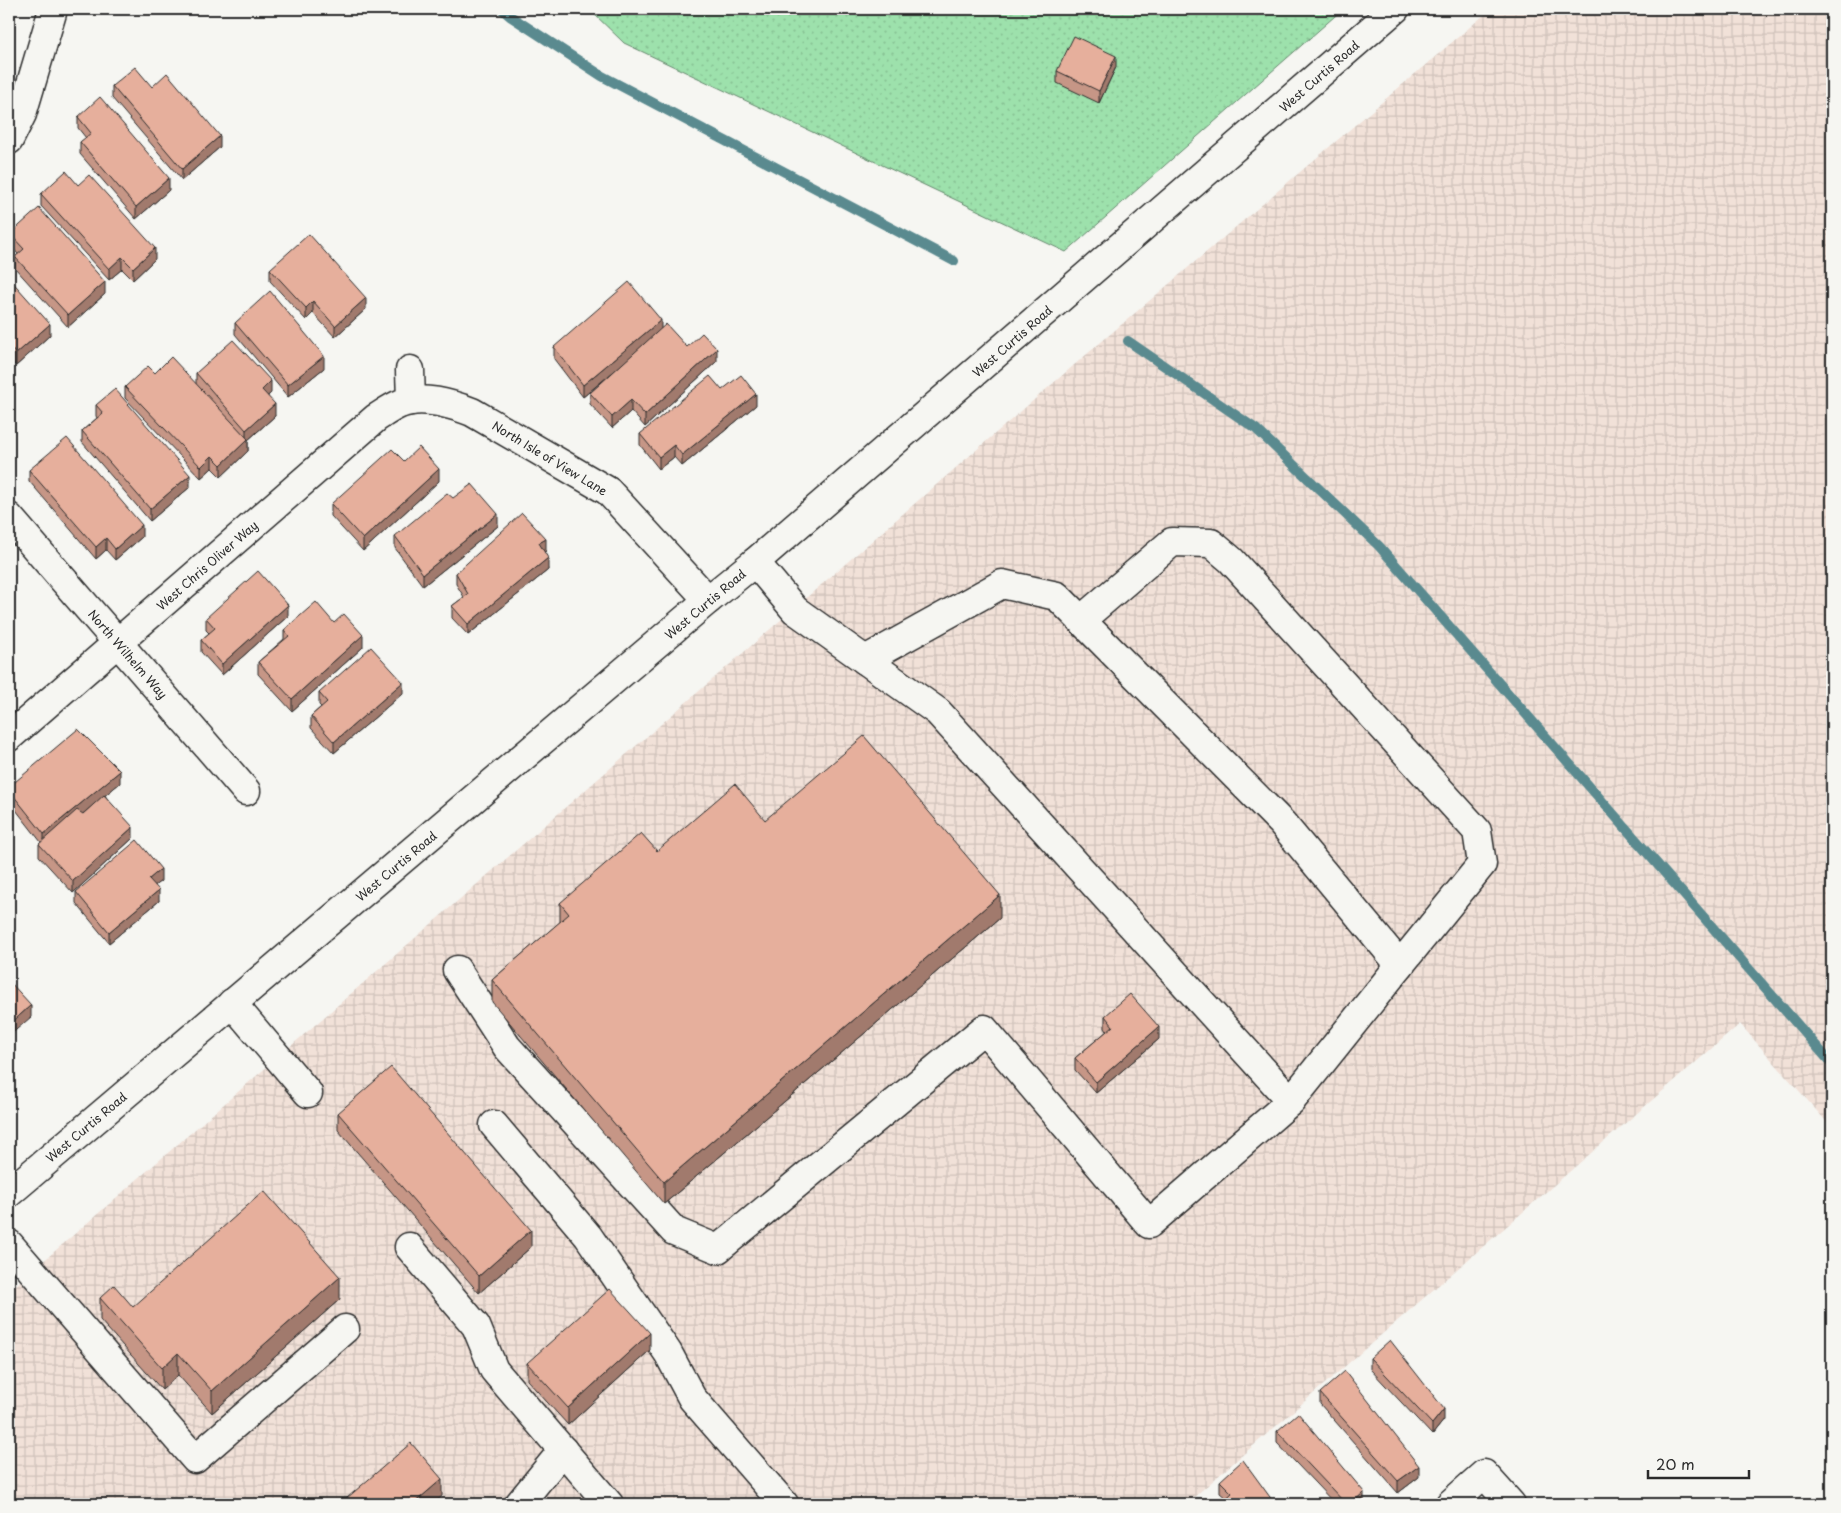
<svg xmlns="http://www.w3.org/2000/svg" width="1841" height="1513" viewBox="0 0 1841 1513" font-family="'Playpen Sans',sans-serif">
<defs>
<pattern id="industrial-grid" width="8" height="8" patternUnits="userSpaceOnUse" patternTransform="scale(1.25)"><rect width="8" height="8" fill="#f1e1d8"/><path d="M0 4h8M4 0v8" fill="none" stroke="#cfc1ba"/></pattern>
<pattern id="park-dots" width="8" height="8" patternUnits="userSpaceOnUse" patternTransform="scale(1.25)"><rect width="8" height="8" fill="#9de1ac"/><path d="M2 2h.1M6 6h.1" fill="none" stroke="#87c194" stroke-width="1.8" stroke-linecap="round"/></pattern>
</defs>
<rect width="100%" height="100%" fill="#f6f6f2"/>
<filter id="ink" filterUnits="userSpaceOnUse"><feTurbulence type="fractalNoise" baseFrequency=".02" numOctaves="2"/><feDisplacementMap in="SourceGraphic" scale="10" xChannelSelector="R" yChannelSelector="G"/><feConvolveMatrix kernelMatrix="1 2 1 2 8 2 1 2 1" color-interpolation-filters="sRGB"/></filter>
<g filter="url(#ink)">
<path fill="url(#industrial-grid)" d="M1491,9H1832V1128L1740,1024L1186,1504H9V1291L1073,366Z"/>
<path fill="url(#park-dots)" stroke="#64866c" d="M589,9H1343L1066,252L624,43Z"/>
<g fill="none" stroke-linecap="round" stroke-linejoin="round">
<g stroke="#5a8a8f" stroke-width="10">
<path d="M502,9L510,16L602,76L954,261"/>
<path d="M1128,341L1256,429L1379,546L1832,1064"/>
</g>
<g stroke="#2b2b2b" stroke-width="31">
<g id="minor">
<path d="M9,140L22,114L52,13"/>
<path d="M410,370L411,401"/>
<path d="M9,517L246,791"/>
<path d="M1081,620L1172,542L1211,543L1231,560L1477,831L1482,864L1400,965"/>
<path d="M865,660L1002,584L1057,596L1282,823L1400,965L1291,1101"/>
<path d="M9,737L376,418C384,413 392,407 400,404C422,395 451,404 472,412L608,491L708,600"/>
<path d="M457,970L507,1047L674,1231L718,1249L984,1029L1149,1224L1291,1101L938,712L795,610L755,562"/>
<path d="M232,1003L308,1093"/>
<path d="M494,1125L588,1236L668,1353L692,1398L784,1504"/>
<path d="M9,1193L708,600L755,562L1395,9"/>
<path d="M9,1244L195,1459L345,1329"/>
<path d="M409,1247L476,1326L494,1370L609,1504"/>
<path d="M519,1504L563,1450"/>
<path d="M1450,1504L1484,1474L1511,1504"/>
</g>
</g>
<use href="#minor" stroke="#f6f6f2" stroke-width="28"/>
</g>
<g fill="#c69686" stroke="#2b2b2b">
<path d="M1116,67L1099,103L1057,83V71Z"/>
<path d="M112,86L152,87L220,147L182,180L112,98Z"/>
<path d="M78,117L169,190L136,219L80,154V142L86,138L78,128Z"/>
<path d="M78,185L155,259L133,280L122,269L109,280L41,206V194Z"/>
<path d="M10,234L105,294L68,327L15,268V257L18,254L10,245Z"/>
<path d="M270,269L366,309L335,337L313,313L306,320L270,281Z"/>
<path d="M9,278L50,335L16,366L9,358Z"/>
<path d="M235,323L324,368L288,397L235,334Z"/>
<path d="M661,328L687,347L717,361L645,427L631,411L612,428L590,404V393L614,371L583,397L554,359V347Z"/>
<path d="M155,373L196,384V373L271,393L268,396L275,416L248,440V451L221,477L212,468L201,478L125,398V387Z"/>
<path d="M722,390L756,405L682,466L674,457L659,469L640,445V434Z"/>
<path d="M96,405L190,487L150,521L82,442V431L97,418L96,416Z"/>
<path d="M404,461L439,481L363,551L331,516V504Z"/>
<path d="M29,470L142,537L115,560L106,550L96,559L29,481Z"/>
<path d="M498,526L423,586L395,548V536Z"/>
<path d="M546,551L544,552L548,570L468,635L452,618V606L464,597L456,584V573Z"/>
<path d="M288,616L222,675L201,652V640L209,633L206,630V618Z"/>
<path d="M334,623L363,647L292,711L258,674V662L284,639V630Z"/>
<path d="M319,693H403L334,753L311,728V716L321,707L319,705Z"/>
<path d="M120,783L105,795L133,838L73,893L39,856V844L41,842L9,801V787Z"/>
<path d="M765,820L1000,918L664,1204L492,1002V980L560,922V903L657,851Z"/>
<path d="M161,881L155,885L159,901L109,943L76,903V892Z"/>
<path d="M1105,1016L1159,1039L1096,1093L1075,1070V1058L1107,1031L1105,1028Z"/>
<path d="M338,1113L531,1247L479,1293L338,1130Z"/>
<path d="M100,1298L133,1307L340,1299L212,1413L178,1375L162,1390L100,1320Z"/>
<path d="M650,1350L568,1425L527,1380V1363Z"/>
<path d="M1370,1358L1444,1420L1432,1435L1370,1369Z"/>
<path d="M1320,1393L1419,1477L1398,1493L1320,1404Z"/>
<path d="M1277,1431L1364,1504H1335L1277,1443Z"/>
<path d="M1220,1481L1275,1504L1226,1498L1220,1493Z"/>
</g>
<g fill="#a17a6d" stroke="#2b2b2b">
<path d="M1116,56V67L1099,103V91Z"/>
<path d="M220,136V147L182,180V169Z"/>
<path d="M169,178V190L136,219V207Z"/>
<path d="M155,248V259L133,280V268Z"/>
<path d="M122,257V269L109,280V269Z"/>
<path d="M105,282V294L68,327V315Z"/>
<path d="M366,298V309L335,337V326Z"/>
<path d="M313,301V313L306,320V308Z"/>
<path d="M661,320V332L583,397V385Z"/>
<path d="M50,324V335L16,366V354Z"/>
<path d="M717,349V361L645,427V415Z"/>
<path d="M324,356V368L288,397V385Z"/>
<path d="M271,381V393L262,401V390Z"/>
<path d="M756,394V405L682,466V455Z"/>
<path d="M631,400V411L612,428V417Z"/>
<path d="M275,404V416L248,440V451L221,477V465L246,441V430Z"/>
<path d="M674,445V457L659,469V457Z"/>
<path d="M212,456V468L201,478V467Z"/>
<path d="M439,469V481L363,551V539Z"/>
<path d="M190,475V487L150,521V509Z"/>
<path d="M498,514V526L423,586V574Z"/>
<path d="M142,525V537L115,560V549Z"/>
<path d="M106,538V550L96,559V547Z"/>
<path d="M546,539V551L539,554V543Z"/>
<path d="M548,558V570L468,635V624Z"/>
<path d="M288,605V616L222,675V664Z"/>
<path d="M14,631V643L9,648V636Z"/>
<path d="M363,635V647L292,711V699Z"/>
<path d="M403,682V693L334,753V742Z"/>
<path d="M120,771V783L44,846V834Z"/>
<path d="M133,827V838L73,893V881Z"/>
<path d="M161,869V881L149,890V879Z"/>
<path d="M159,890V901L109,943V932Z"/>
<path d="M1000,895V918L664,1204V1182Z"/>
<path d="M31,1005V1017L9,1036V1025Z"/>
<path d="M1159,1027V1039L1096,1093V1082Z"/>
<path d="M531,1230V1247L479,1293V1276Z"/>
<path d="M340,1277V1299L212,1413V1391Z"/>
<path d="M650,1333V1350L568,1425V1408Z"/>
<path d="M178,1353V1375L162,1390V1368Z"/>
<path d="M1444,1409V1420L1432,1435V1424Z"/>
<path d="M1419,1466V1477L1398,1493V1481Z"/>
<path d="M442,1479V1496L433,1504H413Z"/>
<path d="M1364,1492V1504H1351Z"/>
</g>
<g fill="#e6af9c" stroke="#2b2b2b">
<path d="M1074,36L1116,56L1099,91L1057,71Z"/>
<path d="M135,67L152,87L167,73L220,136L182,169L112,86Z"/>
<path d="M100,97L169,178L136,207L80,142L91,133L78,117Z"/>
<path d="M66,171L78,185L89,175L155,248L133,268L122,257L109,269L41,194Z"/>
<path d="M39,208L105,282L68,315L15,257L24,249L10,234Z"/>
<path d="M309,234L366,298L335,326L313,301L306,308L270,269Z"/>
<path d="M9,278L50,324L16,354L9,346Z"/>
<path d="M629,282L661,320L583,385L554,347Z"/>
<path d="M270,291L324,356L288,385L235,323Z"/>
<path d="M666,324L687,347L702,333L717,349L645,415L631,400L612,417L590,393Z"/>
<path d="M233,340L271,381L262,390L275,404L246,430L196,373Z"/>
<path d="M171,357L248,439L221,465L212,456L201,467L125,387L148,366L155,373Z"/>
<path d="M741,375L756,394L682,455L674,445L659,457L640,434L710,376L722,390Z"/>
<path d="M115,389L190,475L150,509L82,431L103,413L96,405Z"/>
<path d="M67,438L142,525L115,549L106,538L96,547L29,470Z"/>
<path d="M419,447L439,469L363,539L331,504L392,449L404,461Z"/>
<path d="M472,484L498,514L423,574L395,536L447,493L453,498Z"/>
<path d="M522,513L546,539L539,543L548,558L468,624L452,606L468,594L456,573Z"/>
<path d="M258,571L288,605L222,664L201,640L215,628L206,618Z"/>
<path d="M316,602L334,623L344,614L363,635L292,699L258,662L289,636L284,630Z"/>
<path d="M9,625L14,631L9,636Z"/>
<path d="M371,647L403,682L334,742L311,716L327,702L319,693Z"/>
<path d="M78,729L120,771L44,834L9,790V787Z"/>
<path d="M864,736L1000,895L664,1182L492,980L569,914L560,903L641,833L657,851L735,784L765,820Z"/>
<path d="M104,795L133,827L73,881L39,844L77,810L83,814Z"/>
<path d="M137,840L161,869L149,879L159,890L109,932L76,892Z"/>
<path d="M9,981L31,1005L9,1025Z"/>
<path d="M1130,994L1159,1027L1096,1082L1075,1058L1113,1026L1105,1016Z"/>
<path d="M391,1067L531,1230L479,1276L338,1113Z"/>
<path d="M264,1191L340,1277L212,1391L178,1353L162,1368L100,1298L114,1285L133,1307Z"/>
<path d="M610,1289L650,1333L568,1408L527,1363Z"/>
<path d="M1390,1340L1444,1409L1432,1424L1370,1358Z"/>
<path d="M1345,1371L1419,1466L1398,1481L1320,1393Z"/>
<path d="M1298,1413L1364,1492L1351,1504H1346L1277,1431Z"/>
<path d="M411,1443L442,1479L413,1504H340Z"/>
<path d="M1243,1460L1275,1504H1220L1232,1493L1220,1481Z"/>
</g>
</g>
<g text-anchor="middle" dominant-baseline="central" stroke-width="4" stroke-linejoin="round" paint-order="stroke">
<g font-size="12" fill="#2b2b2b" stroke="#f6f6f2">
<text transform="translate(1319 76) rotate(-41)">West Curtis Road</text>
<text transform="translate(1012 341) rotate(-41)">West Curtis Road</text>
<text transform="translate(550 458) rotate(31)">North Isle of View Lane</text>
<text transform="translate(207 565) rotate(-41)">West Chris Oliver Way</text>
<text transform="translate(705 604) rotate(-40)">West Curtis Road</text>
<text transform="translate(128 654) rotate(49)">North Wilhelm Way</text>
<text transform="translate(396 866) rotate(-40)">West Curtis Road</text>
<text transform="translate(86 1127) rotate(-40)">West Curtis Road</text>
</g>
</g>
<rect width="1841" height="1513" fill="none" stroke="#f6f6f2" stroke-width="30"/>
<rect x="15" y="15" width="1811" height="1483" fill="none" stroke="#2b2b2b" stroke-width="2" filter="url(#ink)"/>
<path d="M1648 1470v8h101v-8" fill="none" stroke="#2b2b2b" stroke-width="2.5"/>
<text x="1656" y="1470" font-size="15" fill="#2b2b2b" stroke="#f6f6f2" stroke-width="4" paint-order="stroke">20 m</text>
</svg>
